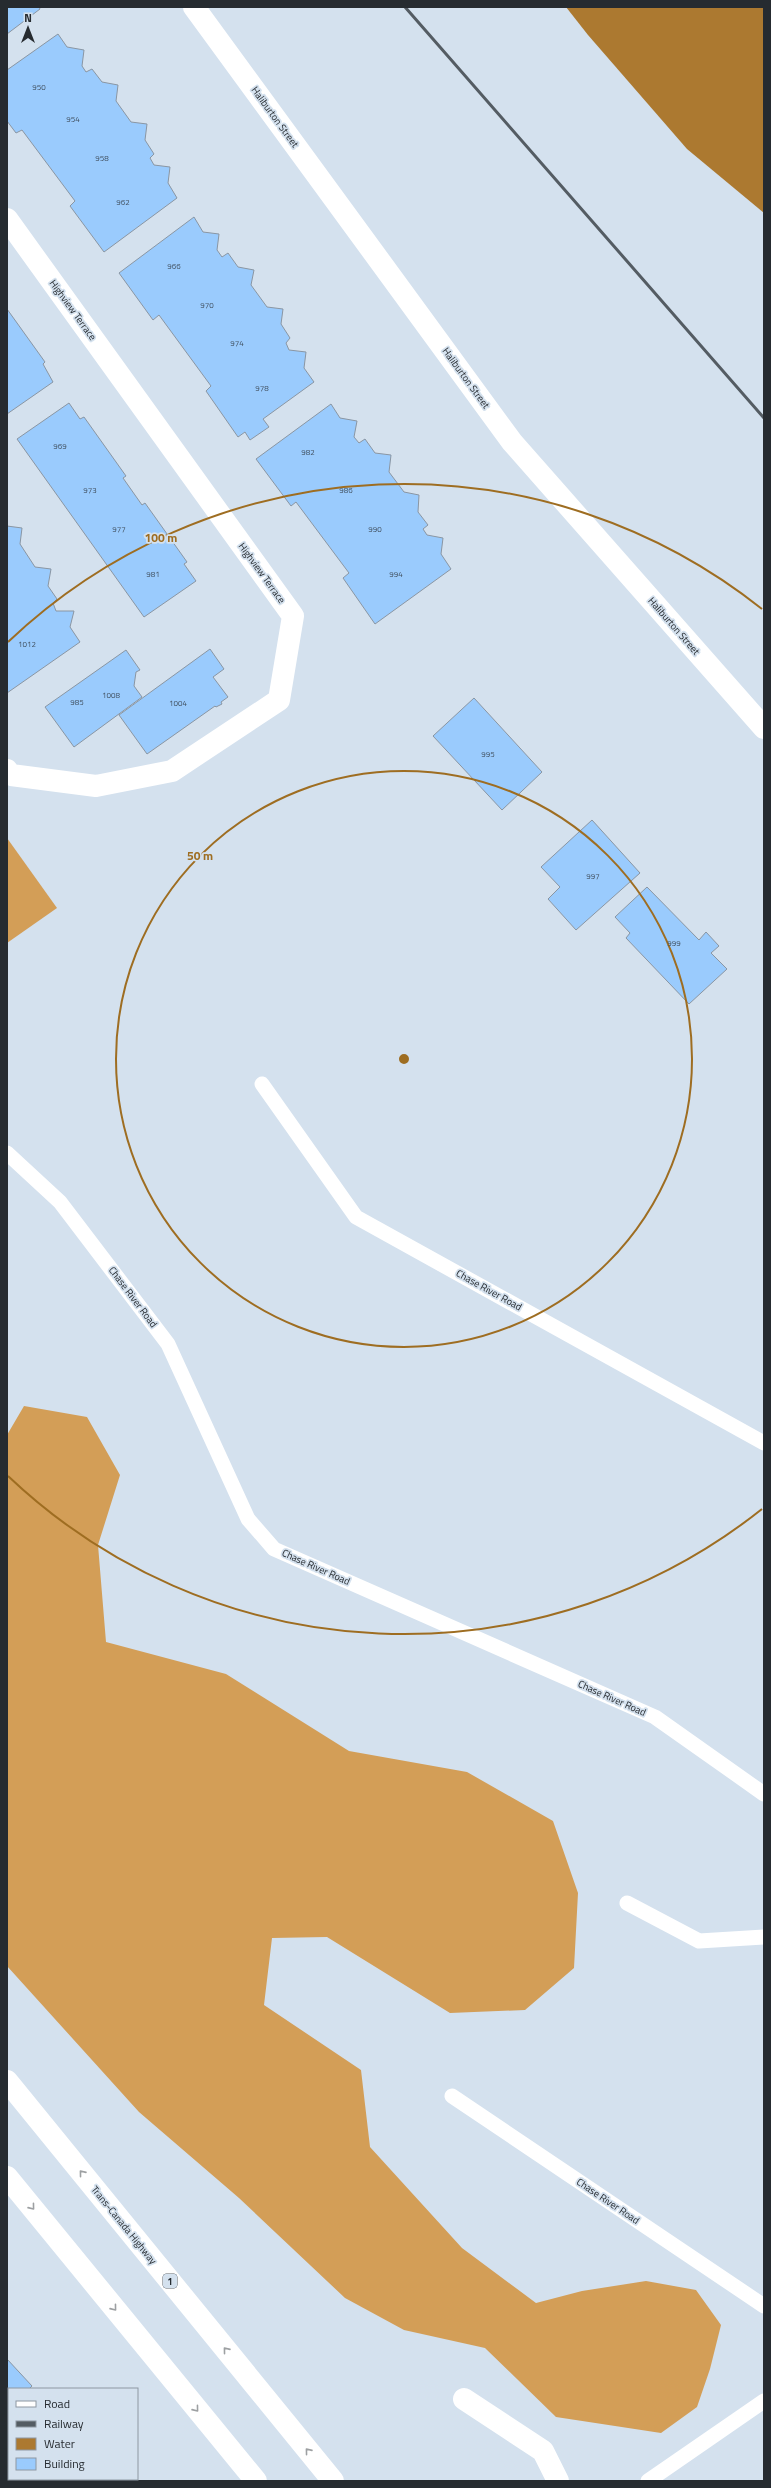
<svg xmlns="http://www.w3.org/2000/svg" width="771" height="2488" viewBox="0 0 771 2488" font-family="'Titillium Web',sans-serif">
<rect width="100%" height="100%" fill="#d4e1ee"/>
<g fill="#d39e57">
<path d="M7,838L57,908L7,943Z"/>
<path d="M24,1406L87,1417L120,1475L98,1545L106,1642L226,1674L349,1751L467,1772L553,1821L578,1893L574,1968L525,2010L450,2013L327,1937L272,1938L264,2005L361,2070L370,2147L462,2248L536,2303L582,2291L646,2281L696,2290L721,2325L710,2369L697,2407L661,2433L556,2417L485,2348L404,2330L345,2298L239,2198L139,2112L7,1966V1435Z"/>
</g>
<path fill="#ac7930" d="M566,7H764V213L687,149L588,35Z"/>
<g fill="#9acbfd" stroke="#8a96a3">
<path d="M7,7H39L40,9L7,34Z"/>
<path d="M58,34L67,47L84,50L82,66L86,72L92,69L102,82L118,85L116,101L131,122L147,124L145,140L154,154L150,158L154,165L170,167L168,183L177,198L104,252L70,206L75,201L22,130L16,133L7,121V70Z"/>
<path d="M194,217L203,232L219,234L217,250L222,257L228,253L238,267L254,270L251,285L267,307L283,309L281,324L290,338L286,343L289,350L306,352L304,368L314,382L263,419L269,427L250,440L245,432L238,437L206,391L211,386L159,315L153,320L119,273Z"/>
<path d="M7,309L45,362L43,364L53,382L7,414Z"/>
<path d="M69,403L80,419L84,417L126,476L123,478L142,505L145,503L187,562L184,564L196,581L144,617L17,439Z"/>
<path d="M331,404L340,418L357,421L354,437L359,443L365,439L375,453L391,455L389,472L404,492L419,495L418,512L428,525L423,529L427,535L443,538L441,554L451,569L375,624L343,578L349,573L296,502L291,506L256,459Z"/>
<path d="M7,526L22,528L20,544L35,567L51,569L48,586L57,599L53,603L56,611H74L70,627L80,642L7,693Z"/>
<path d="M210,649L224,669L213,677L228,697L221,702L222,704L216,707L215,706L147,754L119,715Z"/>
<path d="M126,650L140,670L136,672L134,686L142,697L74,747L45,707Z"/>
<path d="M474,698L542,772L502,810L433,736Z"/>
<path d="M592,820L640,873L576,930L548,899L560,887L541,867Z"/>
<path d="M647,887L699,940L706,932L719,946L711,953L727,969L689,1004L626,938L630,933L615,917Z"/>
<path d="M7,2359L32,2386L29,2389H9V2405L7,2407Z"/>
</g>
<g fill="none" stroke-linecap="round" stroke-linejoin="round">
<g stroke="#fff" stroke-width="15">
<path d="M262,1084L356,1217L764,1443"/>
<path d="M7,1153L60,1202L168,1344L248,1519L274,1549L655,1717L764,1794"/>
<path d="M627,1903L699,1941L764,1937"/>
<path d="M452,2096L764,2306"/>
<path d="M648,2481L764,2401"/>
</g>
<g stroke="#fff" stroke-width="22">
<path d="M194,7L512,442L764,728"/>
<path d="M7,219L293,616L279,700L172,771L96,786L11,775L7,770"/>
<path d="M464,2399L543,2451L558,2481"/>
<path d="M7,2478L9,2476"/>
</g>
<g stroke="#fff" stroke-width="22">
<path d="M7,2081L333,2481"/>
<path d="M7,2177L256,2481"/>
</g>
<path stroke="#545c63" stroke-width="3" d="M405,7L764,418"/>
</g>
<defs><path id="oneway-chevron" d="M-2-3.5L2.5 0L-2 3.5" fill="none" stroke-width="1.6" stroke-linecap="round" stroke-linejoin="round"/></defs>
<g stroke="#9da0a2">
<use href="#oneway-chevron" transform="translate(82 2173) rotate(-129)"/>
<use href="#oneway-chevron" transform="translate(32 2207) rotate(51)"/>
<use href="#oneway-chevron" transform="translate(114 2308) rotate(51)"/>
<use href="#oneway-chevron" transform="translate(226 2350) rotate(-129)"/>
<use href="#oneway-chevron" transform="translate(196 2409) rotate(51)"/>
<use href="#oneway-chevron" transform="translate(308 2451) rotate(-129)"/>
</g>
<g fill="none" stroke="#9e6d21" stroke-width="2">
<circle cx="404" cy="1059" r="288"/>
<path d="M762 1509A575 575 0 0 1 8 1476M8 642A575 575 0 0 1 762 609"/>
</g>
<g text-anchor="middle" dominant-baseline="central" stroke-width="3.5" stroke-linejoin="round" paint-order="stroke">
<g font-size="8" fill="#435363">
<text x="39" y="87">950</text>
<text x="73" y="119">954</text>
<text x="102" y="158">958</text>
<text x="123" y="202">962</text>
<text x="174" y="266">966</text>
<text x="207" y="305">970</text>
<text x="237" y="343">974</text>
<text x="262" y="388">978</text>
<text x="60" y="446">969</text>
<text x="308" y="452">982</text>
<text x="90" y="490">973</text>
<text x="346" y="490">986</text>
<text x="119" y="529">977</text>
<text x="375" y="529">990</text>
<text x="153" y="574">981</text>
<text x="396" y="574">994</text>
<text x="27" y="644">1012</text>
<text x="111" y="695">1008</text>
<text x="77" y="702">985</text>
<text x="178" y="703">1004</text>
<text x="488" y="754">995</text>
<text x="593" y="876">997</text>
<text x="674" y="943">999</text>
</g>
<rect fill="#d4e1ee" stroke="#5a6269" stroke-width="1" x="163" y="2274" width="14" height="14" rx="3"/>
<g font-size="9" font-weight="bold" fill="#262b30">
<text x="170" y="2281">1</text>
</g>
<g font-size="10" fill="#262b30" stroke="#d4e1ee">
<text transform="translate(275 117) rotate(54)">Haliburton Street</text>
<text transform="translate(73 310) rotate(54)">Highview Terrace</text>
<text transform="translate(466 378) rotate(54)">Haliburton Street</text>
<text transform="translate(262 573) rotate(54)">Highview Terrace</text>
<text transform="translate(674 626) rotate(49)">Haliburton Street</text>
<text transform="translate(489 1290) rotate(29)">Chase River Road</text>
<text transform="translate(133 1297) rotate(53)">Chase River Road</text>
<text transform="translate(316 1567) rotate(24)">Chase River Road</text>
<text transform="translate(612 1698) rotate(24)">Chase River Road</text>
<text transform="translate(608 2201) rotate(34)">Chase River Road</text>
<text transform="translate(124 2225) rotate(51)">Trans-Canada Highway</text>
</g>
</g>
<circle cx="404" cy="1059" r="6" fill="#9e6d21" stroke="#d4e1ee" stroke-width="2"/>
<g font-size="12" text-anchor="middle" font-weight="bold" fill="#9e6d21" stroke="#d4e1ee" stroke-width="3.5" stroke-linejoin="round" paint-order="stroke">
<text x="161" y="542">100 m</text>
<text x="200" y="860">50 m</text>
</g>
<rect width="771" height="2488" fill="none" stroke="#262b30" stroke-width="16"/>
<rect x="8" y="2388" width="130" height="92" fill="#d4e1ee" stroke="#8e98a2"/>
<rect x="16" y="2401" width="20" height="6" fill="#ffffff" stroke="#8e98a2"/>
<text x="44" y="2408" font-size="12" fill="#262b30">Road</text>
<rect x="16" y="2421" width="20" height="6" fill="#545c63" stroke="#8e98a2"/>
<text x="44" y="2428" font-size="12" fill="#262b30">Railway</text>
<rect x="16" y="2438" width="20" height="12" fill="#ac7930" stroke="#8e98a2"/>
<text x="44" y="2448" font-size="12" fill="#262b30">Water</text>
<rect x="16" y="2458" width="20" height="12" fill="#9acbfd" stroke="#8e98a2"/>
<text x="44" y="2468" font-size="12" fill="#262b30">Building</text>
<g transform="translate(28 28)" stroke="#d4e1ee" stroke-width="3" paint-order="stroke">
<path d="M0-3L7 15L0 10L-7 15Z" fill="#262b30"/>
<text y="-6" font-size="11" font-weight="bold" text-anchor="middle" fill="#262b30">N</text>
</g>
</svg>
